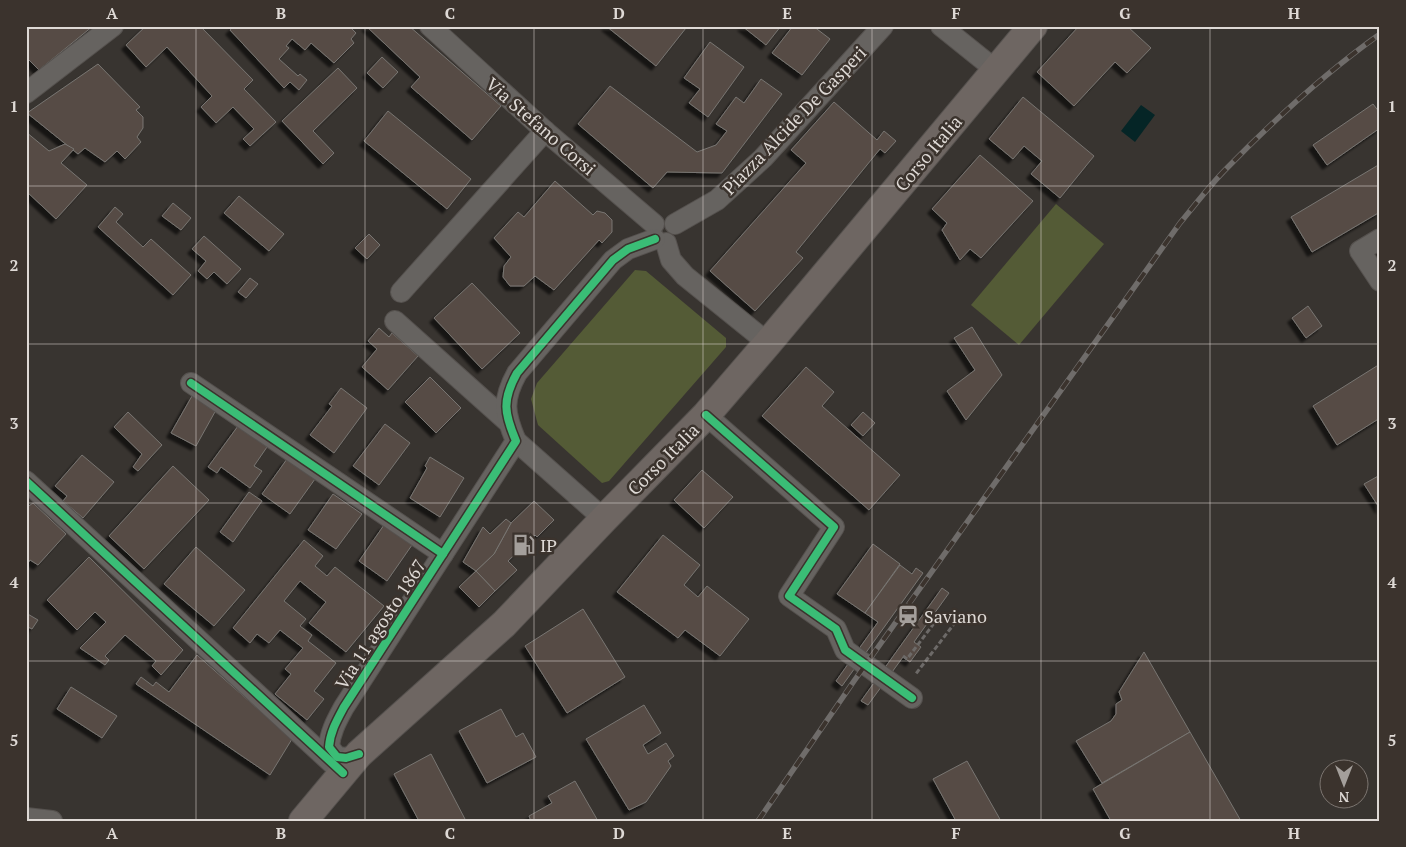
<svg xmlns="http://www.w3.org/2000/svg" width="1406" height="847" viewBox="0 0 1406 847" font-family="'PT Serif',serif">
<defs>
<filter id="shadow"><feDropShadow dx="-4.5" dy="4.5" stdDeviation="1" flood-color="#0009"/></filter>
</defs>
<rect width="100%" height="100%" fill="#383430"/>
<g fill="#545b36">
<path d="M1056,204L1104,244L1019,345L971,305Z"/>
<path d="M635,270L646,271L726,338V347L609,481L602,483L538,425L531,399L537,383Z"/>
</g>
<path fill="#052526" d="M1141,105L1155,115L1135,142L1121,131Z"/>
<g fill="#564c44" stroke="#787572" filter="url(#shadow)">
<path d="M26,26H93L39,70L26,57Z"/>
<path d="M146,26H200L253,80L244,89L276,122L250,146L243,139L254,129L233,107L216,123L201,107L212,96L167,47L146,67L126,45Z"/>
<path d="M234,26H349L356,33L351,39L354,43L334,63L311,43L305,50L292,39L286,46L289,48L279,59L298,76L300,74L307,80L299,90L290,82L284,88L230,30Z"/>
<path d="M366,26H409L501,106L472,140L411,87L420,77Z"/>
<path d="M606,26H685L686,28L656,66Z"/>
<path d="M742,26H781L766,45Z"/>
<path d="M793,26H813L830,39L802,75L772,53Z"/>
<path d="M1079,26H1129L1128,27L1151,48L1127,73L1115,62L1074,106L1037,72Z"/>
<path d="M710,42L744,67L708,117L689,103L700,89L684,78Z"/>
<path d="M382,57L398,72L383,88L367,73Z"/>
<path d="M98,64L140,107L136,110L143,117V128L137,137L141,142L125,159L117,151L105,162L85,148L78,154L27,113Z"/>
<path d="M338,68L357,88L313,131L334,153L323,164L282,121Z"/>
<path d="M761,79L782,94L722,173L667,172L653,188L578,124L610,86L697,152L716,145L727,131L716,124L736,97L744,103Z"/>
<path d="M1023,97L1094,156L1060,198L1031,174L1042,161L1024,146L1013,159L989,139Z"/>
<path d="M834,102L877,140L884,131L896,141L885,153L880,149L796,252L803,258L755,311L710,271L806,163L791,150Z"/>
<path d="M1373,104L1380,113V128L1327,165L1313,145Z"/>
<path d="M388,111L471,179L447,209L364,141Z"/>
<path d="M26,132L49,151L65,144L74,149L61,163L87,185L56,219L26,191Z"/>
<path d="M980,155L1033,201L981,258L970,249L960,260L942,230L947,223L932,209Z"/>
<path d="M1380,164V212L1312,252L1291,217Z"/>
<path d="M555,181L593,215L597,211L605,213L612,220V232L602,243L599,240L554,290L535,276L524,286H510L503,277L504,266L511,257L494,238L518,212L524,217Z"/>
<path d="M239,196L284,234L269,251L224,213Z"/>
<path d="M173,203L191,218L181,230L162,216Z"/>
<path d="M115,207L123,214L116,222L143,247L151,239L191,275L173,295L98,227Z"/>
<path d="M369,234L380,245L367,259L355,248Z"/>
<path d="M204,236L241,269L227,284L214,272L207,279L198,271L206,261L192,249Z"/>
<path d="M250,278L258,284L246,298L238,292Z"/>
<path d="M472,283L520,333L482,369L434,318Z"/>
<path d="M1308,306L1322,326L1306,338L1292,318Z"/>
<path d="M972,327L1002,375L966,420L947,391L975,370L954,338Z"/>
<path d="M379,328L389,337L392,333L418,356L388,390L362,367L377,349L368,341Z"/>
<path d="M1380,364V418L1337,445L1313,406Z"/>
<path d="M806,367L834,392L822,406L900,475L869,510L762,416Z"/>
<path d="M430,377L461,408L436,433L405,402Z"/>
<path d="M341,388L367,408L334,453L310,435L332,406L329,404Z"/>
<path d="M192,396L216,410L196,446L171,433Z"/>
<path d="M128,412L162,445L138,471L133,467L142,454L114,427Z"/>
<path d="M863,412L875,423L863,436L851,425Z"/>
<path d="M385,424L410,443L379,485L353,466Z"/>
<path d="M238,426L267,447L254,466L262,471L250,488L221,467L217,473L208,467Z"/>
<path d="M82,455L114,482L83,518L63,501L67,496L55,486Z"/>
<path d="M430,457L464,478L440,517L410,498L427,468L425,466Z"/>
<path d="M287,459L315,479L290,514L262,494Z"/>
<path d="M173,466L209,500L144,569L109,536Z"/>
<path d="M702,470L733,497L704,528L674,500Z"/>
<path d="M1380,475V509L1364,484Z"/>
<path d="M249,492L262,501L233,542L220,532Z"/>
<path d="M333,494L362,514L336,549L308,530Z"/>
<path d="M534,501L554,520L537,537L535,535L508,561L517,570L495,591L476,571L494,554L511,523Z"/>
<path d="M33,503L66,534L38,565L30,560L26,566V508Z"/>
<path d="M506,519L511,523L494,554L476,571L463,562L483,527L490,534Z"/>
<path d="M384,525L412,545L387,581L359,561Z"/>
<path d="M663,535L700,565L684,585L698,597L707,586L749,619L720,656L685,630L678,638L617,592Z"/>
<path d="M304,540L323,556L315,566L327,576L335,567L384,606L346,652L309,623L326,602L300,581L284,601L306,619L300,626L312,635L308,641L336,663L314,691L324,699L307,720L275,694L291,674L285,669L303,648L280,630L269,643L257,634L250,643L233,628Z"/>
<path d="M873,544L900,564L865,613L837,594Z"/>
<path d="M196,547L245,590L214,626L164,584Z"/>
<path d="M89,557L183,650L161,675L152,666L156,661L125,635L105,656L109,660L105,665L80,648L106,622L95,612L77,630L47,600Z"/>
<path d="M900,565L912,574L916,568L923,573L842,686L836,681L878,622L865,613Z"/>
<path d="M476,571L495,591L479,607L459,587Z"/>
<path d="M942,588L949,593L914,642L921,647L910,662L903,657L868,705L861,701Z"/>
<path d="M583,609L625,677L567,713L525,646Z"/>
<path d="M26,613L38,620L32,629L26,626Z"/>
<path d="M1144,652L1190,732L1102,783L1076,741L1111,721L1116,714V704L1122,700L1119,692Z"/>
<path d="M197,655L292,739L270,775L136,684L141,677L153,686L156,682L169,692Z"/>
<path d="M71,687L117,716L102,738L57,709Z"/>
<path d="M644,705L661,733L643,745L648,754L666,743L674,756L668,761L671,766L646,802L629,810L586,739Z"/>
<path d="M501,709L516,737L523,733L536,757L487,783L459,731Z"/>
<path d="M1190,732L1241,821H1111L1093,789Z"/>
<path d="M431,754L466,821H419L394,774Z"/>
<path d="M967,761L1001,821H956L933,779Z"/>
<path d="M575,781L598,821H531L529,816L552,803L548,796Z"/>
</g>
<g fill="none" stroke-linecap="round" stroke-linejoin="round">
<g stroke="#55514e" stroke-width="22">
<g id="street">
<path d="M430,26L545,131L654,224"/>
<path d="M941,26L997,71"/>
<path d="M26,93L113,26"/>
<path d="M675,224L717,200L763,158L883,26"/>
<path d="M1380,239L1360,251L1380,281"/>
<path d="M666,243L671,260L685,276L768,343"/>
<path d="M401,292L545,131"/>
<path d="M395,321L508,422"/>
<path d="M191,383L443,554"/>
<path d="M706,415L834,527L789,596L836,629L845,650L912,698"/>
<path d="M516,441L604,519"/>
<path d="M26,481L335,766"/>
<path d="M359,754L346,758L337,757L329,747C330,732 337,720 344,707L516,441C504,413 502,400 517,373L613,260L628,249L655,239"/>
<path d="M26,818L52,821"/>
</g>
</g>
<g stroke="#55514e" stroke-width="30">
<path id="secondary" d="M303,821L359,754L504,624L604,519L706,415L768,343L1033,26"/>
</g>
<path stroke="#6d6a68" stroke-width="3" stroke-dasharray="5 2.5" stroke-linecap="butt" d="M903,656L907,659L941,614L954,624L915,675"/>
<use href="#street" stroke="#666360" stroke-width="20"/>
<use href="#secondary" stroke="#6e6662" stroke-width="28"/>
<g stroke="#6f6c6a" stroke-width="5.5">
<path id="rail" d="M758,821L854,681L1180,223C1195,205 1210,185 1227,168C1274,120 1325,73 1380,34"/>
</g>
<use href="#rail" stroke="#3b332d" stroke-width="4" stroke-dasharray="11" stroke-linecap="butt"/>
<g stroke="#3b332d" stroke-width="11">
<g id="cycleway">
<path d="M191,383L443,554"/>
<path d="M706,415L834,527L789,596L836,629L845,650L912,698"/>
<path d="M26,481L343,773"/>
<path d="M359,754L346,758L337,757L329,747C330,732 337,720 344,707L516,441C504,413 502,400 517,373L613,260L628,249L655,239"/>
</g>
</g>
<use href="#cycleway" stroke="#3abd76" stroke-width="8"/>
</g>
<path fill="none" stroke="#ded9d5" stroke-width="1" stroke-opacity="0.55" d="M196,26V821M365,26V821M534,26V821M703,26V821M872,26V821M1041,26V821M1210,26V821M26,186H1380M26,344H1380M26,503H1380M26,661H1380"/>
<defs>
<g id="fuel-bare" transform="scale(1.725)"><path d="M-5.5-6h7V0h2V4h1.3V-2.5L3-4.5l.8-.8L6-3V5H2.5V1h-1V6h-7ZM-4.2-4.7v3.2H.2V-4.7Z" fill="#a49f9b" stroke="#3b332d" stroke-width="2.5" paint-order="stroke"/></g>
<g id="station-bare" transform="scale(1.725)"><path d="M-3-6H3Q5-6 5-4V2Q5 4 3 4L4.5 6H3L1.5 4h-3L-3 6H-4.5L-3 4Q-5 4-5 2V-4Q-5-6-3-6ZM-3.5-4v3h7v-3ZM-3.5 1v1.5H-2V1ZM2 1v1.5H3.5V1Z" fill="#a49f9b" stroke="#3b332d" stroke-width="2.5" paint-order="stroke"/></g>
</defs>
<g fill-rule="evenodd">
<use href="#fuel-bare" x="524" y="545"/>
<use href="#station-bare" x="908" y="616"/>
</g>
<g text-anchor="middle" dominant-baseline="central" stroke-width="5" stroke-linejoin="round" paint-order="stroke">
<g font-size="18" fill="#ded9d5" stroke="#3b332d">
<text transform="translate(794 120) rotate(-46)">Piazza Alcide De Gasperi</text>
<text transform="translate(541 126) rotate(41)">Via Stefano Corsi</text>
<text transform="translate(928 153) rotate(-50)">Corso Italia</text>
<text transform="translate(663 459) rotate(-45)">Corso Italia</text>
<text transform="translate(380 624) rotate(-57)">Via 11 agosto 1867</text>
</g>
<g font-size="18" fill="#ded9d5" stroke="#3b332d" text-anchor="start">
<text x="540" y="545">IP</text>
<text x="924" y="616">Saviano</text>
</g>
</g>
<rect width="1406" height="847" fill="none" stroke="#3b332d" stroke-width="55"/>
<g transform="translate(1344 784) rotate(180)"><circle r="24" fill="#3b332d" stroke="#7c7570"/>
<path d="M0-4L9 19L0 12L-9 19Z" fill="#a49f9b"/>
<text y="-8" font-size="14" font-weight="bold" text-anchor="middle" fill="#ded9d5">N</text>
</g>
<rect x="28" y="28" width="1350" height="792" fill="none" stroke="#ded9d5" stroke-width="2"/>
<g font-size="16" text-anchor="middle" font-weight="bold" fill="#ded9d5">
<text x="112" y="19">A</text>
<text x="281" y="19">B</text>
<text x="450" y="19">C</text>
<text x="619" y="19">D</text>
<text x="787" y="19">E</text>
<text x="956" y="19">F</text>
<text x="1125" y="19">G</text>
<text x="1294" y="19">H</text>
<text x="14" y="112">1</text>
<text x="1392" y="112">1</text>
<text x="14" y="271">2</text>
<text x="1392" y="271">2</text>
<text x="14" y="429">3</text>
<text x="1392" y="429">3</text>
<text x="14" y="588">4</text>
<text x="1392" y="588">4</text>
<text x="14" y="746">5</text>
<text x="1392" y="746">5</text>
<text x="112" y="839">A</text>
<text x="281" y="839">B</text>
<text x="450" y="839">C</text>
<text x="619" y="839">D</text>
<text x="787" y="839">E</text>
<text x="956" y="839">F</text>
<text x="1125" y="839">G</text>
<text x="1294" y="839">H</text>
</g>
</svg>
